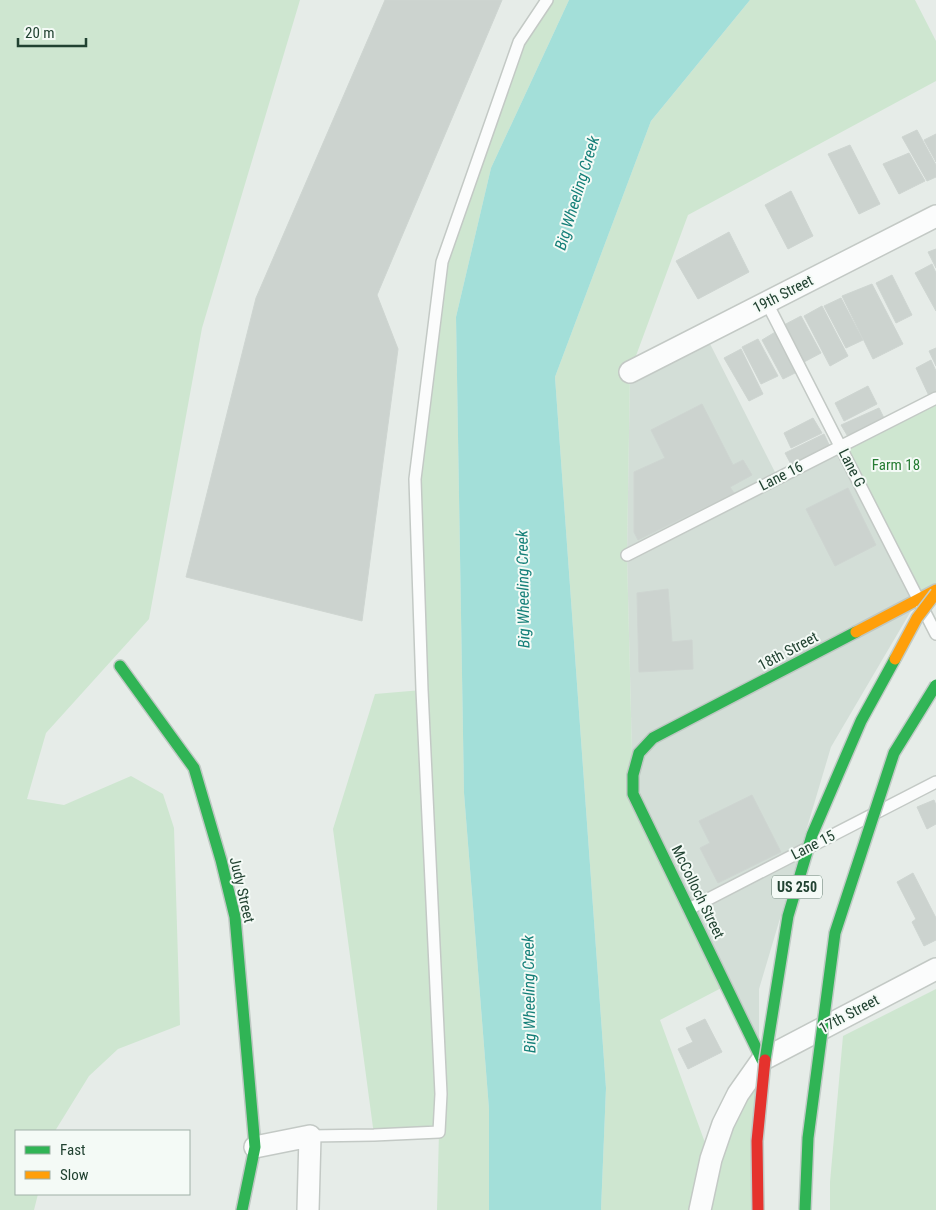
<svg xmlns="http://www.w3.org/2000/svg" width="936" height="1210" viewBox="0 0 936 1210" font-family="'Roboto Condensed',sans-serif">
<rect width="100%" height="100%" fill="#e6ece8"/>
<path fill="#d3ded7" d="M705,334L778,478L841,446L918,599L831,747L759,989V1052L633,794L627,555L630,372Z"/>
<g fill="#cee6d0">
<path d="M0,0H300L202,328L149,619L46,733L27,799L64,805L131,776L163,794L174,828L180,1025L118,1049L89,1076L55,1131H16V1194H38L34,1210H0Z"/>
<path d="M547,0H569L491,168L456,317L464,793L489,1109V1210H437L439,1132L374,1135L333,829L375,694L422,690L415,479L442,262L519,42Z"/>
<path d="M750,0H915L936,41V81L688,215L630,372L627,555L633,794L727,985L660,1020L711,1159L762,1060L758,1210H601L606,1088L555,377L651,121Z"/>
<path d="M936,398V590L918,599L841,446Z"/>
<path d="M936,989V1210H830V1182L843,1036Z"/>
</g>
<path fill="#a3dfd9" d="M569,0H750L651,121L555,377L606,1088L601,1210H489V1109L464,793L456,317L491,168Z"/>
<g fill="#ccd3cf" stroke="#ced5d1">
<path d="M385,0H502L377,295L398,349L362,621L186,577L256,298Z"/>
<path d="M917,130L936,165V177L927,181L902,137Z"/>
<path d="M936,134V162L924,140Z"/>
<path d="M850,145L880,204L859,214L828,154Z"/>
<path d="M909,153L925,181L899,194L883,164Z"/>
<path d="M791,191L813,236L788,249L765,205Z"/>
<path d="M729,232L749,272L698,299L676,261Z"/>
<path d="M936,249V268L928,252Z"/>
<path d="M932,264L936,273V311L915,273Z"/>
<path d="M892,275L912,315L896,323L876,283Z"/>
<path d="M872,284L903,344L873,359L842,296Z"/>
<path d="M841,298L863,340L846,348L824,306Z"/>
<path d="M822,306L848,356L830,366L804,316Z"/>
<path d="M801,316L821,353L804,362L784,325Z"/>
<path d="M777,331L797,372L783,379L762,340Z"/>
<path d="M758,339L778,376L761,384L742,347Z"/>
<path d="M936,348V366L929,351Z"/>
<path d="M741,349L763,394L749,401L724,358Z"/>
<path d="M931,360L936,371V396L930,398L916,368Z"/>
<path d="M868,386L877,404L844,421L835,403Z"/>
<path d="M702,404L733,465L743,460L752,475L730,487L734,493L638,540L634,532V472L665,458L651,430Z"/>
<path d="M879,408L886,422L850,440L841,425Z"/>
<path d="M813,418L822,433L791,448L784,433Z"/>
<path d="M824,434L831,449L793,468L785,453Z"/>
<path d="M848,488L876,545L835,566L806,509Z"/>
<path d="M668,589L672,642L692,640L693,669L639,672L637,593Z"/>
<path d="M752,795L781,852L718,883L700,848L710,843L699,821Z"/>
<path d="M934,800L936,805V824L927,829L917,807Z"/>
<path d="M913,873L936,918V940L924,946L912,922L916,919L897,882Z"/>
<path d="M705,1019L722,1052L688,1069L678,1049L693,1042L686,1028Z"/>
</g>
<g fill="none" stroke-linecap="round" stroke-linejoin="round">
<g stroke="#c3c9c5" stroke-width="14">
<g id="lane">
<path d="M767,303L936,634"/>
<path d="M627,555L936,398"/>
<path d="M689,909L936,782"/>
<path d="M310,1136L374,1135L439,1132L441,1094L422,690L415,479L442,262L519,42L547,0"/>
</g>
</g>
<g stroke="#c3c9c5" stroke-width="24">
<g id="street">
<path d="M630,372L936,216"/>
<path d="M255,1147L310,1136L308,1210"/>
<path d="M700,1210L711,1159L723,1124L738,1094L762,1060L936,969"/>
</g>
</g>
<g stroke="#bfc8c3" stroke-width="14">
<g id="fast">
<path d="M120,666L194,768L221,860L235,917L255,1147L242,1210"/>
<path d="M762,1060L633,794V775L639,753L653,738L856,632"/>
</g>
</g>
<g stroke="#bfc8c3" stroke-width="14">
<path id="slow" d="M856,632L936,590"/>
</g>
<use href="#lane" stroke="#fbfcfc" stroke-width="11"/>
<use href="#street" stroke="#fbfcfc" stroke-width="21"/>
<use href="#fast" stroke="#30b455" stroke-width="11"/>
<use href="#slow" stroke="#ff9f0a" stroke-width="11"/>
<g stroke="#c1cbc6" stroke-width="14" stroke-linecap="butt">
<g id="fast-bridge">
<path d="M765,1060L788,916L812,835L861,721L895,659"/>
<path d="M805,1210L808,1138L835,933L894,753L936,685"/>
</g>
</g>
<g stroke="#c1cbc6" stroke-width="14" stroke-linecap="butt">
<path id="slow-bridge" d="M895,659L917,618L936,593"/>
</g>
<g stroke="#c1cbc6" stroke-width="14" stroke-linecap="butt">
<path id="jam-bridge" d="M758,1210L757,1141L765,1060"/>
</g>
<use href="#fast-bridge" stroke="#30b455" stroke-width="11"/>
<use href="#slow-bridge" stroke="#ff9f0a" stroke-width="11"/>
<use href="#jam-bridge" stroke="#e5322d" stroke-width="11"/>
</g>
<g text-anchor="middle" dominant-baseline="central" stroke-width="4" stroke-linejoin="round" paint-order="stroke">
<rect fill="#f4faf6" stroke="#60796c" stroke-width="1" x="772" y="875.5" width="50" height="23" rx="4"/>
<g font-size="14" font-weight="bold" fill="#214231">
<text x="797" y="887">US 250</text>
</g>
<g font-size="15" fill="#214231" stroke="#f4faf6">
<text transform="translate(783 294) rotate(-27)">19th Street</text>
<text transform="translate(852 468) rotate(63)">Lane G</text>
<text transform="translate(781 476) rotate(-27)">Lane 16</text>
<text transform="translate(788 651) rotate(-28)">18th Street</text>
<text transform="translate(813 845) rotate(-27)">Lane 15</text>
<text transform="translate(242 890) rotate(77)">Judy Street</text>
<text transform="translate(698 892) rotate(64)">McColloch Street</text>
<text transform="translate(849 1014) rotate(-28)">17th Street</text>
</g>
<g font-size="15" fill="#267d34" stroke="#f4faf6">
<text x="896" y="465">Farm 18</text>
</g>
<g font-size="16" font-style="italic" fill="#147f78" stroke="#f4faf6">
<text transform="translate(577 193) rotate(-73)">Big Wheeling Creek</text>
<text transform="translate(523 589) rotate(-91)">Big Wheeling Creek</text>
<text transform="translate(529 994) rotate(-91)">Big Wheeling Creek</text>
</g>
</g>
<rect x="15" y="1130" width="175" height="65" fill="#f4faf6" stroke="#a0b0a7"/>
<rect x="25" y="1146" width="25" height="8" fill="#30b455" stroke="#a0b0a7"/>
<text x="60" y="1155" font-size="15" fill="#214231">Fast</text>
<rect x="25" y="1171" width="25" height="8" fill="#ff9f0a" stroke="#a0b0a7"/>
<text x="60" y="1180" font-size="15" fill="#214231">Slow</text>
<path d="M18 38v8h68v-8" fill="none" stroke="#214231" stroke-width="2.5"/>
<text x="25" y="38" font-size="15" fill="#214231" stroke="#f4faf6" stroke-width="4" paint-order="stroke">20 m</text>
</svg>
